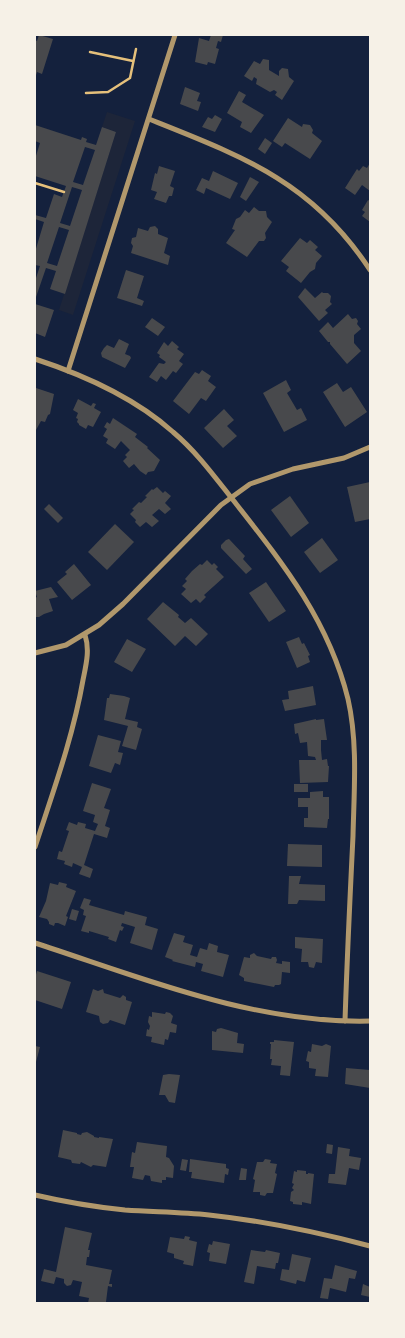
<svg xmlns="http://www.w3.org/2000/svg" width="405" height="1338" viewBox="0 0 405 1338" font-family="'DejaVu Sans',sans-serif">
<rect width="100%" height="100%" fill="#14213d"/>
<path fill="#1d2539" d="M107,112L135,121L73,315L59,310L116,132L102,127Z"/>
<g fill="#48494c" fill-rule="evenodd">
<path d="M39,35L53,39L42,74L37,72L35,78V40L37,41Z"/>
<path d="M211,35H223L221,42L218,41L216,48L219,49L215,64L208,62L207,65L195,62L199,38L209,41Z"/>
<path d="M263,59L269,60V70L279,76V71L282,68L288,69L289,77L294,81L282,100L275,95L277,92L274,90L270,92L256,84L257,79L254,77L252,81L244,76L254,61L260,64Z"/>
<path d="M185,87L200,93L197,101L201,102L198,111L180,104Z"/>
<path d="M239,91L246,95L242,102L264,115L251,133L240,127L242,122L227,113Z"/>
<path d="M215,115L222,119L215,132L202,127L208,117L212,119Z"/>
<path d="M288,118L302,127L303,124L310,125L313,130L312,133L322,141L310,159L285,143L282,147L273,141Z"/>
<path d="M35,125L81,140L82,137L87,139L86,142L96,145L102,127L116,132L65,294L50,289L56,271L46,268L35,300V281L40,266L35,265V252L44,222L35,219V215L46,218L54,194L62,197L66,186L35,176V159L40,143L35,141ZM85,147L95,150L83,185L73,182ZM72,187L82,190L70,226L60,223ZM59,227L69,230L57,266L47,263Z"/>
<path d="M265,138L272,143L265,154L258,149Z"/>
<path d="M370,163V191L362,185L355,195L345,188L357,169L359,171L363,166L367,168Z"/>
<path d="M159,166L175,171L170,186L174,188L172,196H169L166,203L154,199L157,192L151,190L155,173L157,174Z"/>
<path d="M213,171L238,183L230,199L206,188L204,194L196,190L202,178L209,181Z"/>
<path d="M250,177L259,182L246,201L240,197Z"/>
<path d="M368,200L370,201V222L362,216L365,212L362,210Z"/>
<path d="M254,207L259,211H266L267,217L272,222L265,233L266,238L264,241H259L247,257L226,243L235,230L232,229L236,219L240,217L245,210L249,213Z"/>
<path d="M155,226L158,229V234L168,238L164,253L170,256L168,265L131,253L133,246L131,243L132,238L136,237L138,228L148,231L150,227Z"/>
<path d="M300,238L307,243L310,240L318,247L315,250L322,256L316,263L315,269L310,272L301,283L286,271L289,267L281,261Z"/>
<path d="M126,270L144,276L137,298L144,301L142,306L117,298Z"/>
<path d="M305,288L315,298L322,292L323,293H328L331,296L330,302L332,304L325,310L328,313L319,321L298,297Z"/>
<path d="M35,304L54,310L45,337L35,333Z"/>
<path d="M348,314L352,319L356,318L358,321L357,324L361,329L354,335V343L361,351L347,364L330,344V342H328L319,331L328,322L333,328Z"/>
<path d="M152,318L165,327L158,336L145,327Z"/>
<path d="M119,339L129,344L125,354L130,356L131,358L125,368L102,357L101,353L104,348L107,345L114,348Z"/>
<path d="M172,341L179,347L177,349L184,354L179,361L183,364L176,373L173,371L166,380L161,376L157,382L149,377L159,363L164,364L166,362L159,357L160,355L157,353L164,342L168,346Z"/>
<path d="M202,370L211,376L208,381L216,387L206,401L201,398L189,414L173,401L195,372L199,374Z"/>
<path d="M286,380L291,390L287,393L297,410L301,408L307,420L284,432L263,393Z"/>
<path d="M337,383L343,392L351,387L367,412L345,427L323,392Z"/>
<path d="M36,388L54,394L50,414L48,415L45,422L41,421L36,430H35V392Z"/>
<path d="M78,399L91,406L93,403L96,404L94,408L101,412L93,427L88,425L86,429L79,425V424L77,422L78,419L76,418L78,413L73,410Z"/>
<path d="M224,409L234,420L227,426L237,436L223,448L204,428Z"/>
<path d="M113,418L137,434L135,437L148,447L147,448L160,460L154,471L148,472L146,475L140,471L134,464L129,468L123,461L127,457L125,455L130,450L121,441L115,449L106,443L108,439L103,436L107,429L104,427L107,422L110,424Z"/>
<path d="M370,482V519L355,522L347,487Z"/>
<path d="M157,487L163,493L165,491L171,496L165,503L171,509L165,514L159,509L152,515L159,521L152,527L146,522L140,527L135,522L136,520L130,514L134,510L132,509L139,502L141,503L147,497L145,496L152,489L153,490Z"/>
<path d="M290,496L309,523L291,537L271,510Z"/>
<path d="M49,504L63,518L58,523L44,509Z"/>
<path d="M115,524L134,542L107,570L88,552Z"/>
<path d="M322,538L338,560L320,573L304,552Z"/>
<path d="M229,539L245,556L243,559L252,569L246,574L221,548V545L226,540Z"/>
<path d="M207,560L212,565L214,563L218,567L216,569L224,577L204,595L206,597L200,603L196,599L191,603L181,594L186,589L182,586L187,581L185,579L192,571L200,564L202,565Z"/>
<path d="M74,564L91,585L72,600L57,582L67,574L65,572Z"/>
<path d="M266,582L286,611L269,622L249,593Z"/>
<path d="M51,587L58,597L49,599L53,611L44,614L39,617H35V598L37,597L35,591Z"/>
<path d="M163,602L179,615L178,617L185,623L191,618L208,634L196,646L185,636L175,646L147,619Z"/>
<path d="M299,637L302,644L304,643L310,655L308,656L310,662L297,668L286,642Z"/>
<path d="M127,639L146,649L132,672L114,662Z"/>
<path d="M313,686L316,705L285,711L282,700L289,699L288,691Z"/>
<path d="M110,694L124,696L130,698L125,719L138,722L137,727L142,729L136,750L122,746L128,726L104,720L107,698H109Z"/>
<path d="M316,719V720L324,719L327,740H321V750L322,760L327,759L328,766H329L328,782L300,783L299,760H316L315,757L308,756L307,742L300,743L298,733L295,734L294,724Z"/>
<path d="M98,735L121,741L118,752L123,753L120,765L115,763L111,773L89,766Z"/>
<path d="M92,783L111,789L104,808L110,810L105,826L110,828L107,838L94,834L84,865L93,869L90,878L79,874L82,867L73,863L72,867L64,864L65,861L57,859L59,851L62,852L69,831L66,830L69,822L77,825L78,822L86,824L85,828L95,831L98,824L93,822L95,815L83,811Z"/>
<rect x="294" y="784" width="14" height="8"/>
<path d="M323,791V797H329V819H328L327,828L304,827V818H308V807H298V798H310V792Z"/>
<path d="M288,844L322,845V867L287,866Z"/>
<path d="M289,876H301L299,884L325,885V901L299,900L297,904H288Z"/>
<path d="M59,882L67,884L66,887L76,891L66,916L68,917L65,926L58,923H55L54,926L49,924V922L47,919L39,917L46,901L50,883L58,885Z"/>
<path d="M84,898L91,900L89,905L124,915L125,911L147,917L145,925L158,929L152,950L130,943L135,927L122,923L121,926L124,927L122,931L120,930L116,942L108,939L109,937L89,931V933L81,931L86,916L83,915L84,910L80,908Z"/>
<path d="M72,909L79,911L76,921L69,919Z"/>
<path d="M174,933L185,936L183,942L193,945L190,955L197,957L200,948L207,950L209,943L218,946L217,952L229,955L223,977L201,971L203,964L196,962L195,967L172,961L173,960L165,957Z"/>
<path d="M295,937L323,939L322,963L316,962L314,968L309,967L308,962H301L302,949L295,948Z"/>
<path d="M254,953L257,956L271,959L272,957H276L277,960L276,963L282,964V961L290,962V973L282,972L281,984L279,985H275L274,987L244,981V978L239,975L244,957L250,958V955Z"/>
<path d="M37,971L71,982L62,1009L35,1000V978Z"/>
<path d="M93,989L98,991L103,989L104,993L120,998L123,995L126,997V1000L132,1002L125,1025L110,1020L108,1023L103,1024L100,1022L99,1016L86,1012Z"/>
<path d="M152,1012L165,1014L166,1012L170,1013L173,1016L171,1023L177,1025L176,1033L170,1032L168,1040L165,1039L164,1045L151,1042L152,1037L146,1036L147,1029L149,1030L150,1026L148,1022L149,1016L152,1017Z"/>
<path d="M221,1028L238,1033L237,1043L244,1044L243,1053L212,1050V1031L216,1032L217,1029Z"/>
<path d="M274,1040L294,1042L290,1076L280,1075L281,1066L271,1065L272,1059H270L271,1044H270V1042H274Z"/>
<path d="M312,1044L322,1046L326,1044L331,1046L328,1077L315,1076L316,1069L309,1068V1062L306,1061L308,1051L311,1052Z"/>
<path d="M35,1046L40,1047L36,1062H35Z"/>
<path d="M346,1068L370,1070V1088L345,1084Z"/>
<path d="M169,1074L180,1075L175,1103L169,1102L165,1095H159L163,1075Z"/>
<path d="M63,1130L77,1133V1134L81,1135L82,1133L87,1132L94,1136V1137L99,1138V1137L113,1139L106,1167L93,1165L91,1167L81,1162L80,1164L72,1163L71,1160L58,1157Z"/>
<path d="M137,1142L167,1146L166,1157L169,1158L174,1166L173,1178L166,1177V1180H162V1183L151,1181L150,1176L145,1175L143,1180L132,1178L134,1167H130L132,1152L135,1153Z"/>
<path d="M327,1144L333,1145L332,1154L326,1153Z"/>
<path d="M338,1147L350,1149L349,1156L361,1158L359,1170L349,1168L346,1185L328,1183L329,1174H335Z"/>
<path d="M182,1159L188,1160L186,1171L180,1170Z"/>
<path d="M190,1159L226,1164V1168L229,1169L228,1175L225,1174L224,1183L191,1178L192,1172H189Z"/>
<path d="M265,1159L271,1160L270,1163L277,1164L275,1173L277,1174L273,1193H267L265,1196L260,1195V1192H253L255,1180L253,1179L257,1162H263Z"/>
<path d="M241,1168L247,1169L246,1180H239Z"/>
<path d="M297,1170L306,1171V1174H308V1173L314,1174L311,1204L302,1202V1205L293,1204V1202L290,1201L291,1192L294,1190L292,1188L294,1184L292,1183L294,1171L297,1172Z"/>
<path d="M65,1227L92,1233L88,1250H90L89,1257H87L86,1265L112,1270L109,1284H112V1287L108,1286L106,1302L88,1303L89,1298L79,1296L82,1282L73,1280L71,1285L67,1286L64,1283V1279L56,1277L54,1284L41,1281L44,1269L56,1272Z"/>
<path d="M185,1236L190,1237L189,1240L197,1242L193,1266L183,1264L184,1261L174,1258V1254L167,1252L170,1237L184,1239Z"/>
<path d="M213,1241L230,1244L226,1264L209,1261L210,1253L207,1252L209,1244L212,1245Z"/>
<path d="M251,1250L265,1252L266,1250L280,1253L278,1263H276L275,1269L257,1266L254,1284L244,1282Z"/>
<path d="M292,1254L311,1258L305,1282L297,1280L296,1284L280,1280L282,1269L289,1270Z"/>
<path d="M335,1265L357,1271L355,1279L349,1278L346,1292L330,1288L328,1299L320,1298L324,1278L332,1279Z"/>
<path d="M363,1284L370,1287V1297L361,1295Z"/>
</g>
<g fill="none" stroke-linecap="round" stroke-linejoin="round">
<g stroke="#e5c07b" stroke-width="2.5">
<path d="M90,52L133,61"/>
<path d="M86,93L108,92L130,78L136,49"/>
<path d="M35,183L64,192"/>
</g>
<g stroke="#b1986c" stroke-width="5">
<path d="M149,119C242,156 313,182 370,270"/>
<path d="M35,359C84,375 135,398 173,432C198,453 217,480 237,505C285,566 329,622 348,699C358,743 354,791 353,836C350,897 347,959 345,1021"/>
<path d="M68,371L175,35"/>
<path d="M35,653L66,645L99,625L123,604L221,505L250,484L293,469L344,458L370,447"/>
<path d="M35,847C53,792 73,737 83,680C86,665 90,650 85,635"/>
<path d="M35,943C143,978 254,1024 370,1021"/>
<path d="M35,1195C65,1202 95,1207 125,1210C153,1212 181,1212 209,1215C264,1221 317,1232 370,1246"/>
</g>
</g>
<rect width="405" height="1338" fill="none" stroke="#f6f1e7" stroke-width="72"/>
</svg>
